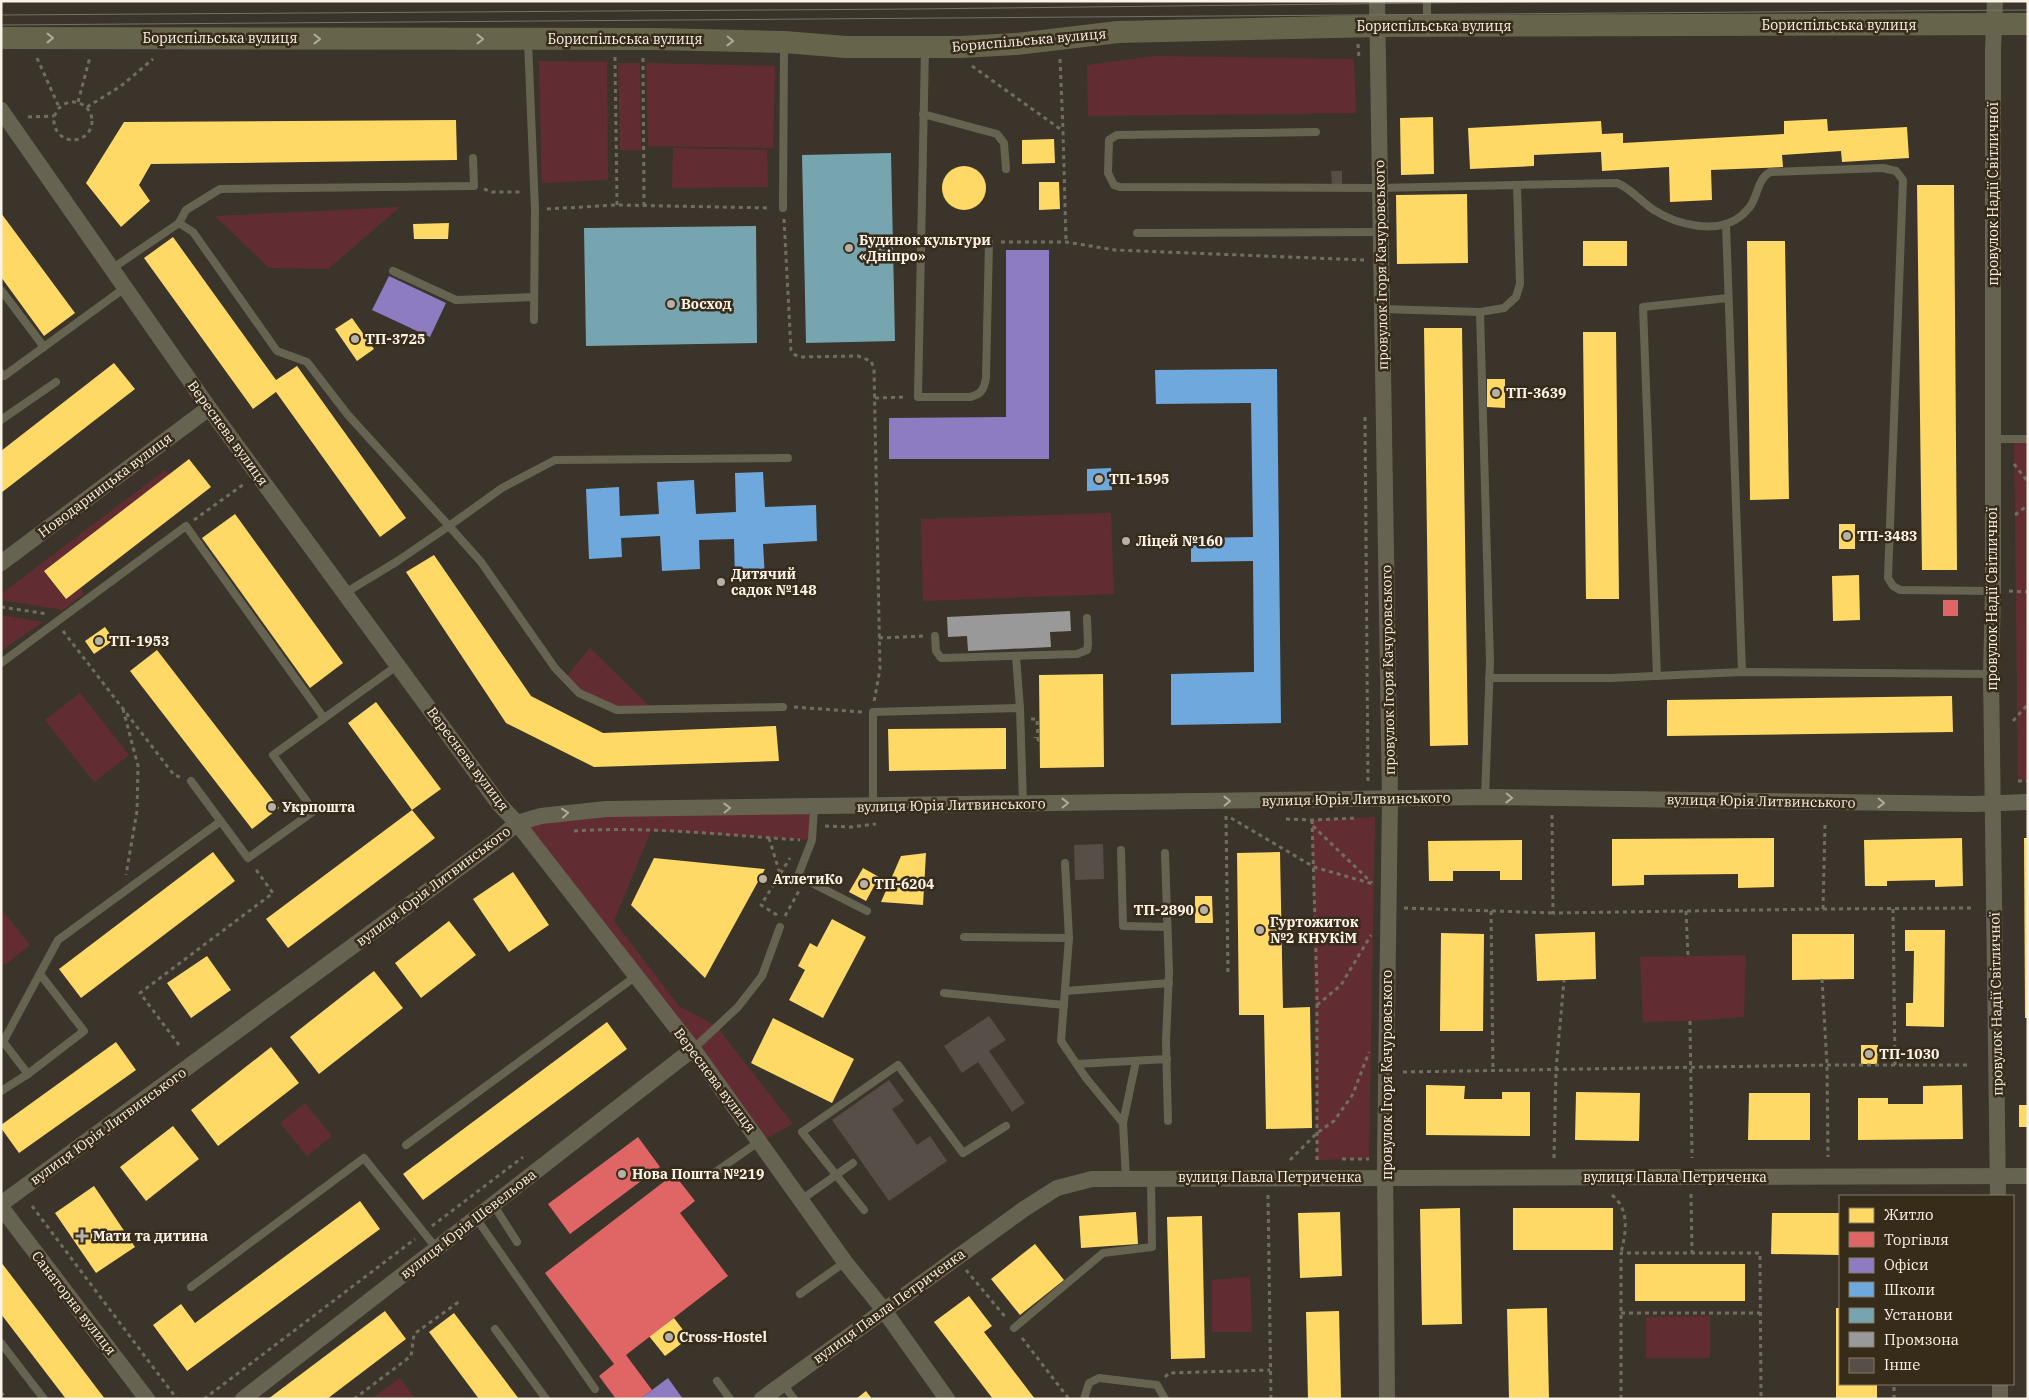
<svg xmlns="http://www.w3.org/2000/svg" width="2029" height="1400" viewBox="0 0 2029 1400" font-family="'IBM Plex Serif',serif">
<rect width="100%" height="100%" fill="#3b342a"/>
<g fill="#622d32">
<path d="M1155,56L1354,59L1356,113L1088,116L1087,65Z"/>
<path d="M539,61L607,62L608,180L542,183Z"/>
<path d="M618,63H640L641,150H620Z"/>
<path d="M646,63L775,66L773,148L648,146Z"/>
<path d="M673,148L767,150L768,187L672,188Z"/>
<path d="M400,207L328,269L269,268L215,216Z"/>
<path d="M2014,439H2028V781H2018Z"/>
<path d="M165,470L170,474L44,571L65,599L80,588L84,593L63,610L1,600V594Z"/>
<path d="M1111,513L1114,594L923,601L921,519Z"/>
<path d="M1,615L43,622L1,651Z"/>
<path d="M590,648L652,709L617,710L579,693L565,678Z"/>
<path d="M80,693L129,755L94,782L45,720Z"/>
<path d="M814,807L812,840L651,831L614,921L679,1006L716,1026L793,1124L760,1141L517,823L605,810Z"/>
<path d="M1375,817L1369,1159L1317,1160L1312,820Z"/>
<path d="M3,911L30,945L5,965L1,961V913Z"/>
<path d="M1746,955L1744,1017L1690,1021L1643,1022L1640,957Z"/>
<path d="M305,1103L332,1136L307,1156L280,1123Z"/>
<path d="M1250,1277L1252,1332H1212V1280Z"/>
<path d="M1710,1316V1358H1646V1317Z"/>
<path d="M400,1378L415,1399H371Z"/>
</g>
<g fill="#ffd966">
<path d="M1433,117L1434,174L1401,175L1400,118Z"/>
<path d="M1827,119L1828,131L1907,127L1909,158L1842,162L1841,151L1782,155L1783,167L1711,170L1712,200L1670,202L1669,167L1602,171L1601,152L1534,155V166L1470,169L1468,128L1601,121L1602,134L1623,133V143L1784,134V121Z"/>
<path d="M456,120L457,160L151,164L139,185L150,201L121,227L86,183L124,122Z"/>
<path d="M1054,139L1055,163L1022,164V140Z"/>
<circle cx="964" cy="188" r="22"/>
<path d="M1039,182H1059L1060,209L1039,210Z"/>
<path d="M1917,185H1954L1957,570H1922Z"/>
<path d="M1467,194L1468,263L1397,264L1396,195Z"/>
<path d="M1,213L75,313L44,336L1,277Z"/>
<path d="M449,223L448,239H414L413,224Z"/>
<path d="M173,237L276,380L297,366L406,518L380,537L276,392L253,409L144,258Z"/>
<rect x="1583" y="241" width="44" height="25"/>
<path d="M1747,241H1785L1789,499L1750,500Z"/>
<path d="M352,318L374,349L357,361L335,329Z"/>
<path d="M1424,328H1462L1468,745L1430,746Z"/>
<path d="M1583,332H1616L1619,599H1586Z"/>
<path d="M114,363L135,389L1,493V451Z"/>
<path d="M1487,379H1505V408L1487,407Z"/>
<path d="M189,459L211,487L66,599L44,571Z"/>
<path d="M235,514L343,663L310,688L202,538Z"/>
<rect x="1839" y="524" width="16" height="25"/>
<path d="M434,555L531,696L603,733L776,726L779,761L594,767L506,723L406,572Z"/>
<path d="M1859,575L1860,620L1833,621L1832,576Z"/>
<path d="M105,627L114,640L94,654L85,641Z"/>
<path d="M157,650L279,808L252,829L130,671Z"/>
<path d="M1103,674L1104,767L1040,768L1039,675Z"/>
<path d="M1952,696L1953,732L1667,736V700Z"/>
<path d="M376,702L441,789L412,810L348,723Z"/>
<path d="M1006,728V769L889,771L888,729Z"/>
<path d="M412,810L435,838L288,948L266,919Z"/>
<path d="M1774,838V887L1738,888V874L1644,875V885L1612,886V839Z"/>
<path d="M1962,838L1963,886L1935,887V880L1887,881V886H1865L1864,840Z"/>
<path d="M2024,838H2028V1018H2025Z"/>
<path d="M1522,840V880H1500V871H1453V881H1429L1428,841Z"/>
<path d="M213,852L235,881L81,998L59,969Z"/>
<path d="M1280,852L1283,1008L1310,1007L1312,1128L1266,1129L1264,1015H1239L1237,853Z"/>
<path d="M926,853L923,905L881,902L901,856Z"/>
<path d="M654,858L765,869L705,978L631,905Z"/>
<path d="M863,868L879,877L866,901L849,892Z"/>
<path d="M513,872L549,925L509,952L473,899Z"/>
<path d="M1195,896H1212L1213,923H1195Z"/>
<path d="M832,919L866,937L823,1018L789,1000L805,970L798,966L810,943L817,947Z"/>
<path d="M449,921L476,955L421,998L395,963Z"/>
<path d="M1905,930H1945L1944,1027L1906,1026V1003H1913L1914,951H1905Z"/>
<path d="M1595,932L1596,979L1537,981L1535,934Z"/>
<path d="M1441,933L1484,934L1483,1031H1440Z"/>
<path d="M1792,934H1854V979L1792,980Z"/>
<path d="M207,956L231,990L191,1018L167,983Z"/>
<path d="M374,971L403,1008L319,1074L290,1037Z"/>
<path d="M773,1018L854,1059L832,1103L751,1063Z"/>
<path d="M607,1022L627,1049L423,1200L403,1174Z"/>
<path d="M116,1042L136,1070L19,1153L1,1128V1125Z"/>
<path d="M1861,1045H1878L1877,1064H1861Z"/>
<path d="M271,1047L299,1083L218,1146L191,1110Z"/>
<path d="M1426,1085L1465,1086L1464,1099H1502V1092H1530V1136L1426,1135Z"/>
<path d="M1962,1085L1963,1139L1858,1140V1098H1888V1104H1923V1086Z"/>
<path d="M1576,1092L1640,1093L1639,1141L1575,1140Z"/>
<path d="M1749,1093H1810V1140H1748Z"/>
<rect x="2019" y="1105" width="9" height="22"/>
<path d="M173,1126L199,1159L146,1201L120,1167Z"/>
<path d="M94,1186L135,1247L96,1273L55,1213Z"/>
<path d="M360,1201L380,1229L187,1371L153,1325L181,1304L195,1323Z"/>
<path d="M1460,1208L1462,1324L1422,1325L1420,1209Z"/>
<rect x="1513" y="1208" width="100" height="42"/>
<path d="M1136,1212L1138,1244L1081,1248L1079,1216Z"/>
<path d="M1340,1212L1342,1276L1300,1278L1298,1213Z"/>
<path d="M1772,1213H1840V1255L1771,1254Z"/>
<path d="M1202,1216L1205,1358L1171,1359L1167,1217Z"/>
<path d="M1035,1244L1064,1280L1020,1315L991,1279Z"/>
<path d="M1,1262L105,1399H66L1,1314Z"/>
<rect x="1635" y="1264" width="110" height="37"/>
<path d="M969,1296L992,1326L984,1332L1035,1399H993L934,1322Z"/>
<path d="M1547,1308L1549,1399H1509L1507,1309Z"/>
<path d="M1836,1308H1840V1384H1877V1399H1836Z"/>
<path d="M385,1311L406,1339L327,1399H268Z"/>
<path d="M1339,1311L1341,1399H1308L1306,1312Z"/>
<path d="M454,1313L519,1399H479L429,1332Z"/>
<path d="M674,1318L689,1338L665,1356L649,1336Z"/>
<path d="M866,1391L872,1399H856Z"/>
</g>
<g fill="#e06666">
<rect x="1943" y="600" width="15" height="16"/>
<path d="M638,1137L660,1167L570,1234L548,1204Z"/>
<path d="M674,1174L695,1201L680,1213L728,1276L626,1355L652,1390L640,1399H616L599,1376L614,1364L545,1273Z"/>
</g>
<g fill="#8e7cc3">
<path d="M1006,250H1049V459H889V418L1006,417Z"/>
<path d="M389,276L446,303L430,337L372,310Z"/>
<path d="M668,1378L683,1399H640Z"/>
</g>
<g fill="#6fa8dc">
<path d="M1277,369L1281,723L1171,725V674L1254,672L1253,561L1191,562V538L1253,537L1251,403L1156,404L1155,370Z"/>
<path d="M1111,468L1112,490L1087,491V469Z"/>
<path d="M763,472L765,507L816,505L817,541L763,544L765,578L735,579L734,539L699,540L700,569L662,571L660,536L621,538L622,557L589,559L586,489L619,487L620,516L659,514L657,482L694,480L696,514L736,512L735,473Z"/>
</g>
<g fill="#76a5af">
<path d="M891,153L895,341L806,343L802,155Z"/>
<path d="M756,226L757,343L586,346L584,228Z"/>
</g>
<path fill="#999" d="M1070,611L1071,631L1050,632L1051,647L968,651L967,636L948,637L947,617Z"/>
<g fill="#564e47">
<path d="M1331,171H1342V184H1332Z"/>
<path d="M1103,844L1104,879L1075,880L1074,845Z"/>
<path d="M989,1016L1006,1040L989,1051L1025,1103L1012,1112L978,1062L962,1073L944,1046Z"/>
<path d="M889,1080L904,1101L892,1109L917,1145L930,1136L947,1161L889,1201L832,1120Z"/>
</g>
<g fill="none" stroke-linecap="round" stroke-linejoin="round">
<g stroke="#716e60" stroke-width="3" stroke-dasharray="4 4" stroke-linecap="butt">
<path d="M1358,44L1359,58"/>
<path d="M615,57L617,205"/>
<path d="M37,58L59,107"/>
<path d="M643,58L644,205"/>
<path d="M1060,59L1063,130"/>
<path d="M972,66L1063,131L1066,242"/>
<circle cx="73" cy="121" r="19"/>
<path d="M78,102L90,57"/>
<path d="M87,107L121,86L153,59"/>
<path d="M28,117L54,116"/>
<path d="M484,189L492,192H522"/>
<path d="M547,209L617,205L771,208"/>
<path d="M784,219L791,350L795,355L801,357L858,356L871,361L874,369L880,669L874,702"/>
<path d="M1001,242H1066L1115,250L1364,260"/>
<path d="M875,398L907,397"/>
<path d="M1365,417L1368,783"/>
<path d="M2014,464L2028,482"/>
<path d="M2015,515L2028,505"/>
<path d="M194,520L244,484"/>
<path d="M2009,591L2028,592"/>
<path d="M1,607L48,614"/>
<path d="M63,631L174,775L180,777"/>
<path d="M879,638L925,636"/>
<path d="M794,707L862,712"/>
<path d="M123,709L138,766L137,811L126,875"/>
<path d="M1031,719H1037L1038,740H1035V737"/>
<path d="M2013,721L2028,704"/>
<path d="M2018,781H2028"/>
<path d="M1552,815L1553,913L1823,909L1825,823"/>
<path d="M1226,816L1228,976"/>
<path d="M1231,818L1314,867L1373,884"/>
<path d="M1286,819L1312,820L1357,818"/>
<path d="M1312,820L1317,990V1160H1319"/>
<path d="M825,826L851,827L876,824"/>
<path d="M1313,826L1372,883"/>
<path d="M574,831C649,826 725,835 800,840"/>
<path d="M769,838L780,874L787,879"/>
<path d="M1404,908L1553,913"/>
<path d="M1823,909L1973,908"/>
<path d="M1893,909L1895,1065"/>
<path d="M1491,911L1493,1071"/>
<path d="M1686,911L1688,956"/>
<path d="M777,915L761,905L790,858"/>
<path d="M785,916L800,889"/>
<path d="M1822,979L1827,1065L1828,1157"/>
<path d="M1317,1005L1341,985L1371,935"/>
<path d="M1690,1021L1692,1158"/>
<path d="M179,1045L140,993L273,893L254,867"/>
<path d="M1403,1072L1827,1065H1971"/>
<path d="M1554,1158L1556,1070L1564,980"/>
<path d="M1342,1159H1369"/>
<path d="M1290,1160L1317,1133L1334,1121L1353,1094L1369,1052"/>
<path d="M1691,1194L1692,1253"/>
<path d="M1268,1195L1271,1399"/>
<path d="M1612,1195C1630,1210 1626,1232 1621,1253"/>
<path d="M32,1206L177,1399"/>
<path d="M432,1226L523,1157"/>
<path d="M966,1270L1007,1319"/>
<path d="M1621,1313H1760"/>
<path d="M1022,1338L1069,1399"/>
<path d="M1165,1377L1169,1373L1270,1370"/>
<path d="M1,1392L6,1399"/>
<path d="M204,1399L415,1239"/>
<path d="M354,1399L411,1356L414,1334L460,1301"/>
<path d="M1621,1399V1253H1760L1761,1399"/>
<path d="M1894,1399V1384"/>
</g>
<g stroke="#666451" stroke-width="8">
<path d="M1427,24V1"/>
<path d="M528,41L535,210L534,320"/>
<path d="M923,114L997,134L1004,143L1006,169"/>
<path d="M1316,132L1117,135L1109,140L1108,173L1114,185L1120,187L1379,188L1517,185L1520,284L1516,297L1504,308L1480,312L1382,309"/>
<path d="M1517,185L1617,183C1632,189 1641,202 1654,210C1677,225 1718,235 1741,216C1744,213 1749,209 1751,205C1758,194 1758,179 1770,172L1883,168L1896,171L1903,180L1888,578L1893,586L1900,590L1993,591"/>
<path d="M783,208L784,45"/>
<path d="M179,223L193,232L277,351L307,362L348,415L449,526L502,488L555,460L788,458"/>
<path d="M1726,224L1742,672"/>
<path d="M1137,233L1380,232"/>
<path d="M921,241L989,242L986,378C984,389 982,394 970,397H918L925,49"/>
<path d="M113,268L179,223L186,210L220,189L474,186L473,158"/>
<path d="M393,271L456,300L534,297"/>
<path d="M1,290L44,347"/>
<path d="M1480,312L1490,662L1485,797"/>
<path d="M1,373L4,376L126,287"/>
<path d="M1,420L56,382"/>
<path d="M1993,439H2028"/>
<path d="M345,593L396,562L449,526L481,562L555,668L579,693L617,710L783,707"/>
<path d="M935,636L936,651L941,658L1077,654L1087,650L1088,644L1087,618"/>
<path d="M1016,657L1020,708"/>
<path d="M1,663L186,526L324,718"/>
<path d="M1657,676L1643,307L1728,298"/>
<path d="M1489,678H1611L1742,672L1991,674"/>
<path d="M191,781L248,858L314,811L273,755L398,665"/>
<path d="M873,806V712L1020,708L1023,804"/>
<path d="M814,807L812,840L798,876L867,911"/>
<path d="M1121,850L1123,926L1167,927"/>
<path d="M1165,853L1169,972L1166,1041L1168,1121"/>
<path d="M1065,863L1069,938"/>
<path d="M964,937L1069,938L1061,1041L1086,1078L1123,1123"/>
<path d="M1066,991L1169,983"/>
<path d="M944,993L1064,1005"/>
<path d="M1,1039L28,1074L1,1091"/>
<path d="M3,1042L58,940L221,821"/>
<path d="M693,1049L738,1007L762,976L780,927"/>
<path d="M1077,1064L1167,1059"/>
<path d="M28,1074L84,1031L40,974"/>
<path d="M406,1145L636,976"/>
<path d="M714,1173L760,1141"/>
<path d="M1126,1178L1123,1123L1136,1061"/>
<path d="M801,1200L853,1163"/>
<path d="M493,1204L517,1242"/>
<path d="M864,1210L802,1132L898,1065L963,1153L1006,1126"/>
<path d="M476,1218L595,1389"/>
<path d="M191,1287L364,1158L437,1249"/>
<path d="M800,1294L845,1262"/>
<path d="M1014,1328L1103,1253L1152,1247L1151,1178"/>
<path d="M495,1329L546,1399"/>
<path d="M1,1343L44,1399"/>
<path d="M717,1381L730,1399"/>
<path d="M783,1384L794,1399"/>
<path d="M1084,1399L1089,1383L1099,1378L1157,1385L1165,1399"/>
</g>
<g stroke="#666451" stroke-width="16">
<path d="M1377,1L1390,799L1385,1159L1387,1399"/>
<path d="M1995,1L1993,50V591L1991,674L1998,1196"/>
<path d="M1,110L209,408L499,804L517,823L693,1049L845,1262L883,1309L947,1399"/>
<path d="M1,563L209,408"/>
<path d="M1,1204L496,841L517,823L541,816L606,809L1485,797L1974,804L2028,802"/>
<path d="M1,1207L147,1399"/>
<path d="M243,1399L693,1049"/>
<path d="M762,1399L1024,1209L1057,1188L1092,1179L2028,1176"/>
<path d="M2000,1399V1384"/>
</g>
<path stroke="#66644b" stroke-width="22" d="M1,38L656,39L784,42L846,47H961L1016,44L1118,32L1378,26L2028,24"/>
<g stroke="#757266" stroke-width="1">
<path d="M1,15L914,9L1596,1"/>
<path d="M1,25L2028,10"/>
</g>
</g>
<defs><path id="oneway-chevron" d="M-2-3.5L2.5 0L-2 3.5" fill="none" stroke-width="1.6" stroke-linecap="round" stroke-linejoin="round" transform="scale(1.25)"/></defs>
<g stroke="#b0ab98">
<use href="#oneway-chevron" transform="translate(50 38)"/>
<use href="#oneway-chevron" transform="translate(317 39)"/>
<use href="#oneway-chevron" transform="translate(480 39)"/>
<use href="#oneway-chevron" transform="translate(730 41) rotate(1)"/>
</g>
<g stroke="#b0ab9c">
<use href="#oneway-chevron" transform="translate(1509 798) rotate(1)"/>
<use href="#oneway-chevron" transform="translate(1227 801) rotate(-1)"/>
<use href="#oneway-chevron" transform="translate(1065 803) rotate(-1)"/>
<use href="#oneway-chevron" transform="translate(1881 803) rotate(1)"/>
<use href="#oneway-chevron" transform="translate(727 808) rotate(-1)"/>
<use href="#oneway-chevron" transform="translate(565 813) rotate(-6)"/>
</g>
<g fill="#b7b0a4" stroke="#372b19" stroke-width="2">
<circle cx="849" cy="248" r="5"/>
<circle cx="671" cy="304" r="5"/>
<circle cx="355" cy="339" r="5"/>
<circle cx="1496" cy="393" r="5"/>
<circle cx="1099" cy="479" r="5"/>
<circle cx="1847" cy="536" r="5"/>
<circle cx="1126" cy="541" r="5"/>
<circle cx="721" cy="582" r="5"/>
<circle cx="99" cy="641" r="5"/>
<circle cx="272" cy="807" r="5"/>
<circle cx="763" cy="879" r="5"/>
<circle cx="864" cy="884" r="5"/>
<circle cx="1204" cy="910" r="5"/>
<circle cx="1260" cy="930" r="5"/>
<circle cx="1869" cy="1054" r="5"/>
<circle cx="622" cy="1174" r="5"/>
<path d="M79.5 1228.5h5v5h5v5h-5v5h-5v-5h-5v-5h5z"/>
<circle cx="669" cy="1337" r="5"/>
</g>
<g text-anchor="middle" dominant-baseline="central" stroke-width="5" stroke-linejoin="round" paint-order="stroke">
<g font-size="14" fill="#faf2e6" stroke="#372b19">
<text x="1839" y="25">Бориспільська вулиця</text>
<text x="1434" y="26">Бориспільська вулиця</text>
<text x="220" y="38">Бориспільська вулиця</text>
<text x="625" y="39">Бориспільська вулиця</text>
<text transform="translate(1029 40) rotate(-5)">Бориспільська вулиця</text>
<text transform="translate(1993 194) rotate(-90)">провулок Надії Світличної</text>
<text transform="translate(1381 265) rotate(-91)">провулок Ігоря Качуровського</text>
<text transform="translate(228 433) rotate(54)">Вереснева вулиця</text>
<text transform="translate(105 485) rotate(-37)">Новодарницька вулиця</text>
<text transform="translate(1992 599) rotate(-90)">провулок Надії Світличної</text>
<text transform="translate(1388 670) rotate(-91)">провулок Ігоря Качуровського</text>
<text transform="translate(468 759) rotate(53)">Вереснева вулиця</text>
<text transform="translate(1356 799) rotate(-1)">вулиця Юрія Литвинського</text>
<text transform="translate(1761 801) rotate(1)">вулиця Юрія Литвинського</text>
<text transform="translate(951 805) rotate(-1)">вулиця Юрія Литвинського</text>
<text transform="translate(433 886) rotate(-37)">вулиця Юрія Литвинського</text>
<text transform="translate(1996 1004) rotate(-91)">провулок Надії Світличної</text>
<text transform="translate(1387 1075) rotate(-90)">провулок Ігоря Качуровського</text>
<text transform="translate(715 1080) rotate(53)">Вереснева вулиця</text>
<text transform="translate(108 1126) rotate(-36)">вулиця Юрія Литвинського</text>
<text x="1270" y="1177">вулиця Павла Петриченка</text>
<text x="1675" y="1177">вулиця Павла Петриченка</text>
<text transform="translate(468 1224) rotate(-38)">вулиця Юрія Шевельова</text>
<text transform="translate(74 1303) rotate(52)">Санаторна вулиця</text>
<text transform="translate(889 1306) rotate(-36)">вулиця Павла Петриченка</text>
</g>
<g font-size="14" font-weight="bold" fill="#faf2e6" stroke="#372b19" text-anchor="start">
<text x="859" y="240">Будинок культури<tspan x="859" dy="16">«Дніпро»</tspan></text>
<text x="681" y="304">Восход</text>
<text x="365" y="339">ТП-3725</text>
<text x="1506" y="393">ТП-3639</text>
<text x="1109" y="479">ТП-1595</text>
<text x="1857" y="536">ТП-3483</text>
<text x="1136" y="541">Ліцей №160</text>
<text x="731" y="574">Дитячий<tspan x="731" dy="16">садок №148</tspan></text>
<text x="109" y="641">ТП-1953</text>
<text x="282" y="807">Укрпошта</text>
<text x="773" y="879">АтлетиКо</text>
<text x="874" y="884">ТП-6204</text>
<text x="1194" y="910" text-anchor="end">ТП-2890</text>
<text x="1270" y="922">Гуртожиток<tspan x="1270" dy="16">№2 КНУКіМ</tspan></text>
<text x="1879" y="1054">ТП-1030</text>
<text x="632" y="1174">Нова Пошта №219</text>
<text x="93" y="1236">Мати та дитина</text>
<text x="679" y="1337">Cross-Hostel</text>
</g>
</g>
<rect width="2029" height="1400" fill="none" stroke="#faf2e6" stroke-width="5"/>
<rect x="1839" y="1195" width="175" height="190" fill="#372b19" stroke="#857b6b"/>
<rect x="1849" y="1208" width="25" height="15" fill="#ffd966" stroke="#857b6b"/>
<text x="1884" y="1220" font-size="15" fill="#faf2e6">Житло</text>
<rect x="1849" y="1232" width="25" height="15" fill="#e06666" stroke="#857b6b"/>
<text x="1884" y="1245" font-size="15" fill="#faf2e6">Торгівля</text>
<rect x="1849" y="1258" width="25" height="15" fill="#8e7cc3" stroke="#857b6b"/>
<text x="1884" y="1270" font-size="15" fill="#faf2e6">Офіси</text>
<rect x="1849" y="1282" width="25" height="15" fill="#6fa8dc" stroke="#857b6b"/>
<text x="1884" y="1295" font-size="15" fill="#faf2e6">Школи</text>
<rect x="1849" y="1308" width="25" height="15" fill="#76a5af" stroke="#857b6b"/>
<text x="1884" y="1320" font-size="15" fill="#faf2e6">Установи</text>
<rect x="1849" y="1332" width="25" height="15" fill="#999999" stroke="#857b6b"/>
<text x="1884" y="1345" font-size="15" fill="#faf2e6">Промзона</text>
<rect x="1849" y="1358" width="25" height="15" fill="#564e47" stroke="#857b6b"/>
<text x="1884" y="1370" font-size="15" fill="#faf2e6">Інше</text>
</svg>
